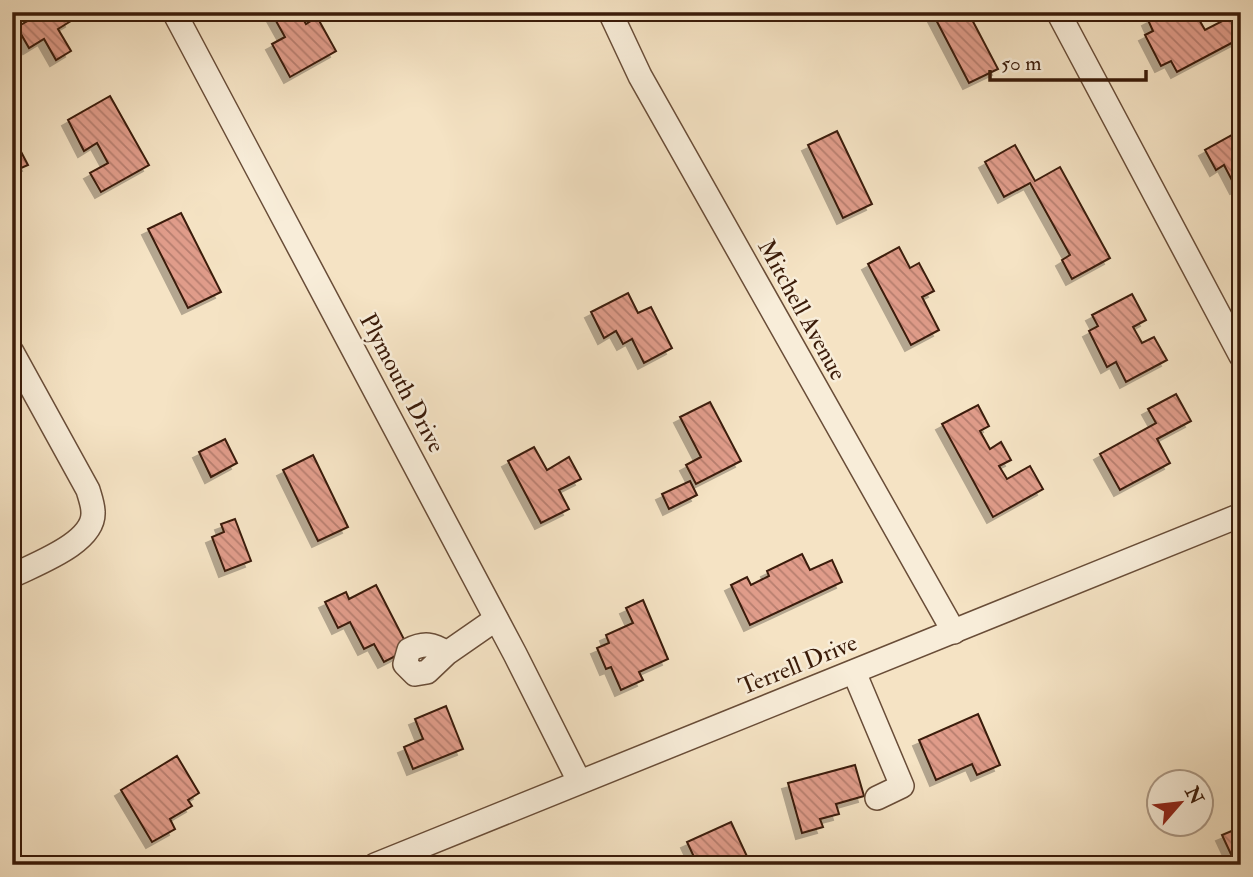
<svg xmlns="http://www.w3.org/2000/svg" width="1253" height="877" viewBox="0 0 1253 877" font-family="'IM FELL Double Pica',serif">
<defs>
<pattern id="building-back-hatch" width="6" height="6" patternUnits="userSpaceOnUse" patternTransform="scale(1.75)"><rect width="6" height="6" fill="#e09c8a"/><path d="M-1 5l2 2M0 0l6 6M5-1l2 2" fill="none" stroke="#b77e6f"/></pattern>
<filter id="shadow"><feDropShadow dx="-6" dy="6" stdDeviation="0" flood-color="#0004"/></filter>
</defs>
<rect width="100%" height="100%" fill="#f5e3c4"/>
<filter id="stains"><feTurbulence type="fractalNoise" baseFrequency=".00286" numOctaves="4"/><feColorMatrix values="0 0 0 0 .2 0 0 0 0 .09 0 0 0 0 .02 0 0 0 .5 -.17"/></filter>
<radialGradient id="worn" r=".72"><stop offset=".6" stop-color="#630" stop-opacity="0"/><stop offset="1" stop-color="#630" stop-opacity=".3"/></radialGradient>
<g fill="url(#building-back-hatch)" stroke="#3a1b09" stroke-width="2" filter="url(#shadow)">
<path d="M28,12H66L71,21L58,29L71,51L56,60L44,39L29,48L17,27L31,19Z"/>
<path d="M271,12H299L306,24L317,17L336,51L290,77L272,44L285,37Z"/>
<path d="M936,12H968L998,69L969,83L933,14Z"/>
<path d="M1163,12H1204L1197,16L1205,30L1230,17L1241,38L1177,72L1171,61L1161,66L1145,35L1153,31L1148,20Z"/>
<path d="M110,96L149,165L101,192L90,173L108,163L97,143L84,151L68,120Z"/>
<path d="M1241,130V186L1236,188L1224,165L1216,170L1205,150Z"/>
<path d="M837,131L872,204L843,218L808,145Z"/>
<path d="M1015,145L1035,181L1060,167L1110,258L1072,279L1062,260L1070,255L1030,183L1004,197L985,162Z"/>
<path d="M18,146L28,165L19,169L16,162L12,164V149Z"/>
<path d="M181,213L221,292L188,308L148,229Z"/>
<path d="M899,247L910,268L919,263L934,291L922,297L939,330L911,345L868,264Z"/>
<path d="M628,293L638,313L651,307L672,348L644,363L632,339L623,344L616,331L604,338L591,312Z"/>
<path d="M1132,294L1146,320L1133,327L1142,343L1154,337L1167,360L1126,382L1116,362L1107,367L1089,331L1098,326L1092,315Z"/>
<path d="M1176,394L1191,421L1157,439L1170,463L1120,490L1100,454L1156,423L1148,409Z"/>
<path d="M710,402L741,461L696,484L686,465L701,457L680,417Z"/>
<path d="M978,405L989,426L980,431L990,449L1001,442L1011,460L999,466L1007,479L1030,466L1043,489L993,517L942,424Z"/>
<path d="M225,439L237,463L211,477L199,452Z"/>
<path d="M534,447L547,470L569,457L581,479L559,490L569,509L541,523L508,461Z"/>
<path d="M313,455L348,527L318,541L283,470Z"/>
<path d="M690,481L697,495L669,509L662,494Z"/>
<path d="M235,519L251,561L225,571L212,537L224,532L221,524Z"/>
<path d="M802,554L810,570L832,560L842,582L750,625L731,585L747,577L751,585L769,576L767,571Z"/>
<path d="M376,585L409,649L384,662L374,644L364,649L350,622L338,628L325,602L346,592L349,599Z"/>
<path d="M643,600L668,659L639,672L643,680L621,690L611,667L606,669L597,648L609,643L606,635L633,623L626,608Z"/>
<path d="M446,706L463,749L413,769L404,747L423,739L415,719Z"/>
<path d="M978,714L1000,765L977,775L972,764L936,780L919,740Z"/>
<path d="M177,756L199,793L188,800L192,806L170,819L175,829L152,842L121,790Z"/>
<path d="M855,765L864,796L836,804L839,814L820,819L823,827L802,833L788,783Z"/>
<path d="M731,822L751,865H683L695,859L687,842Z"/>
<path d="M1241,827V863L1236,865L1222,835Z"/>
</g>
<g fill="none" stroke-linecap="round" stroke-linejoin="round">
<g stroke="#694d38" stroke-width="26">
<g id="minor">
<path d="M174,12L515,654L579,781"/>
<path d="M610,12L640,76L954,632"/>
<path d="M1058,12L1241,356"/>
<path d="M12,352L88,490C90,497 93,505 93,512C95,543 35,564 12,576"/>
<path d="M447,653C433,644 424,642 409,650L405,664L415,674L427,672L447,653L496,619"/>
<path d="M854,672L902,786L877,798"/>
<path d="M375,865L1241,515"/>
</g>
</g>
<use href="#minor" stroke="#f8edd9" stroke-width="23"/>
</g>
<g text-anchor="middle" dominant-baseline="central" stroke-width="5" stroke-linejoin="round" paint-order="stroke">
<g font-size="24" fill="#3a1b09" stroke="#f8edd9">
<text transform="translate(802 310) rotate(61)">Mitchell Avenue</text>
<text transform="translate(402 383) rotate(62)">Plymouth Drive</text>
<text transform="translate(798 665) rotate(-22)">Terrell Drive</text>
</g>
</g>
<rect width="1253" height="877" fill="none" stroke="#f5e3c4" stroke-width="42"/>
<rect x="14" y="14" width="1225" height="849" fill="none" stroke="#3a1b09" stroke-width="3.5"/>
<rect x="21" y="21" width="1211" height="835" fill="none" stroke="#3a1b09" stroke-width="2"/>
<g transform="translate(1180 803) rotate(62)"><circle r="33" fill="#f8edd9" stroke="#ac9986" stroke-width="2"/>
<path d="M0-5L12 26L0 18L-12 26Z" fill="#8f2418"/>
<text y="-10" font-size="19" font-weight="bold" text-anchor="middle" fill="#3a1b09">N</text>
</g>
<path d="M990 70v10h156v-10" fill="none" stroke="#3a1b09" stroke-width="3.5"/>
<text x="1001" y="70" font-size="21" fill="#3a1b09" stroke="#f8edd9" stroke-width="5" paint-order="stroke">50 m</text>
<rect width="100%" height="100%" filter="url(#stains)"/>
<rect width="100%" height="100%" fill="url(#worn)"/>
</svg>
